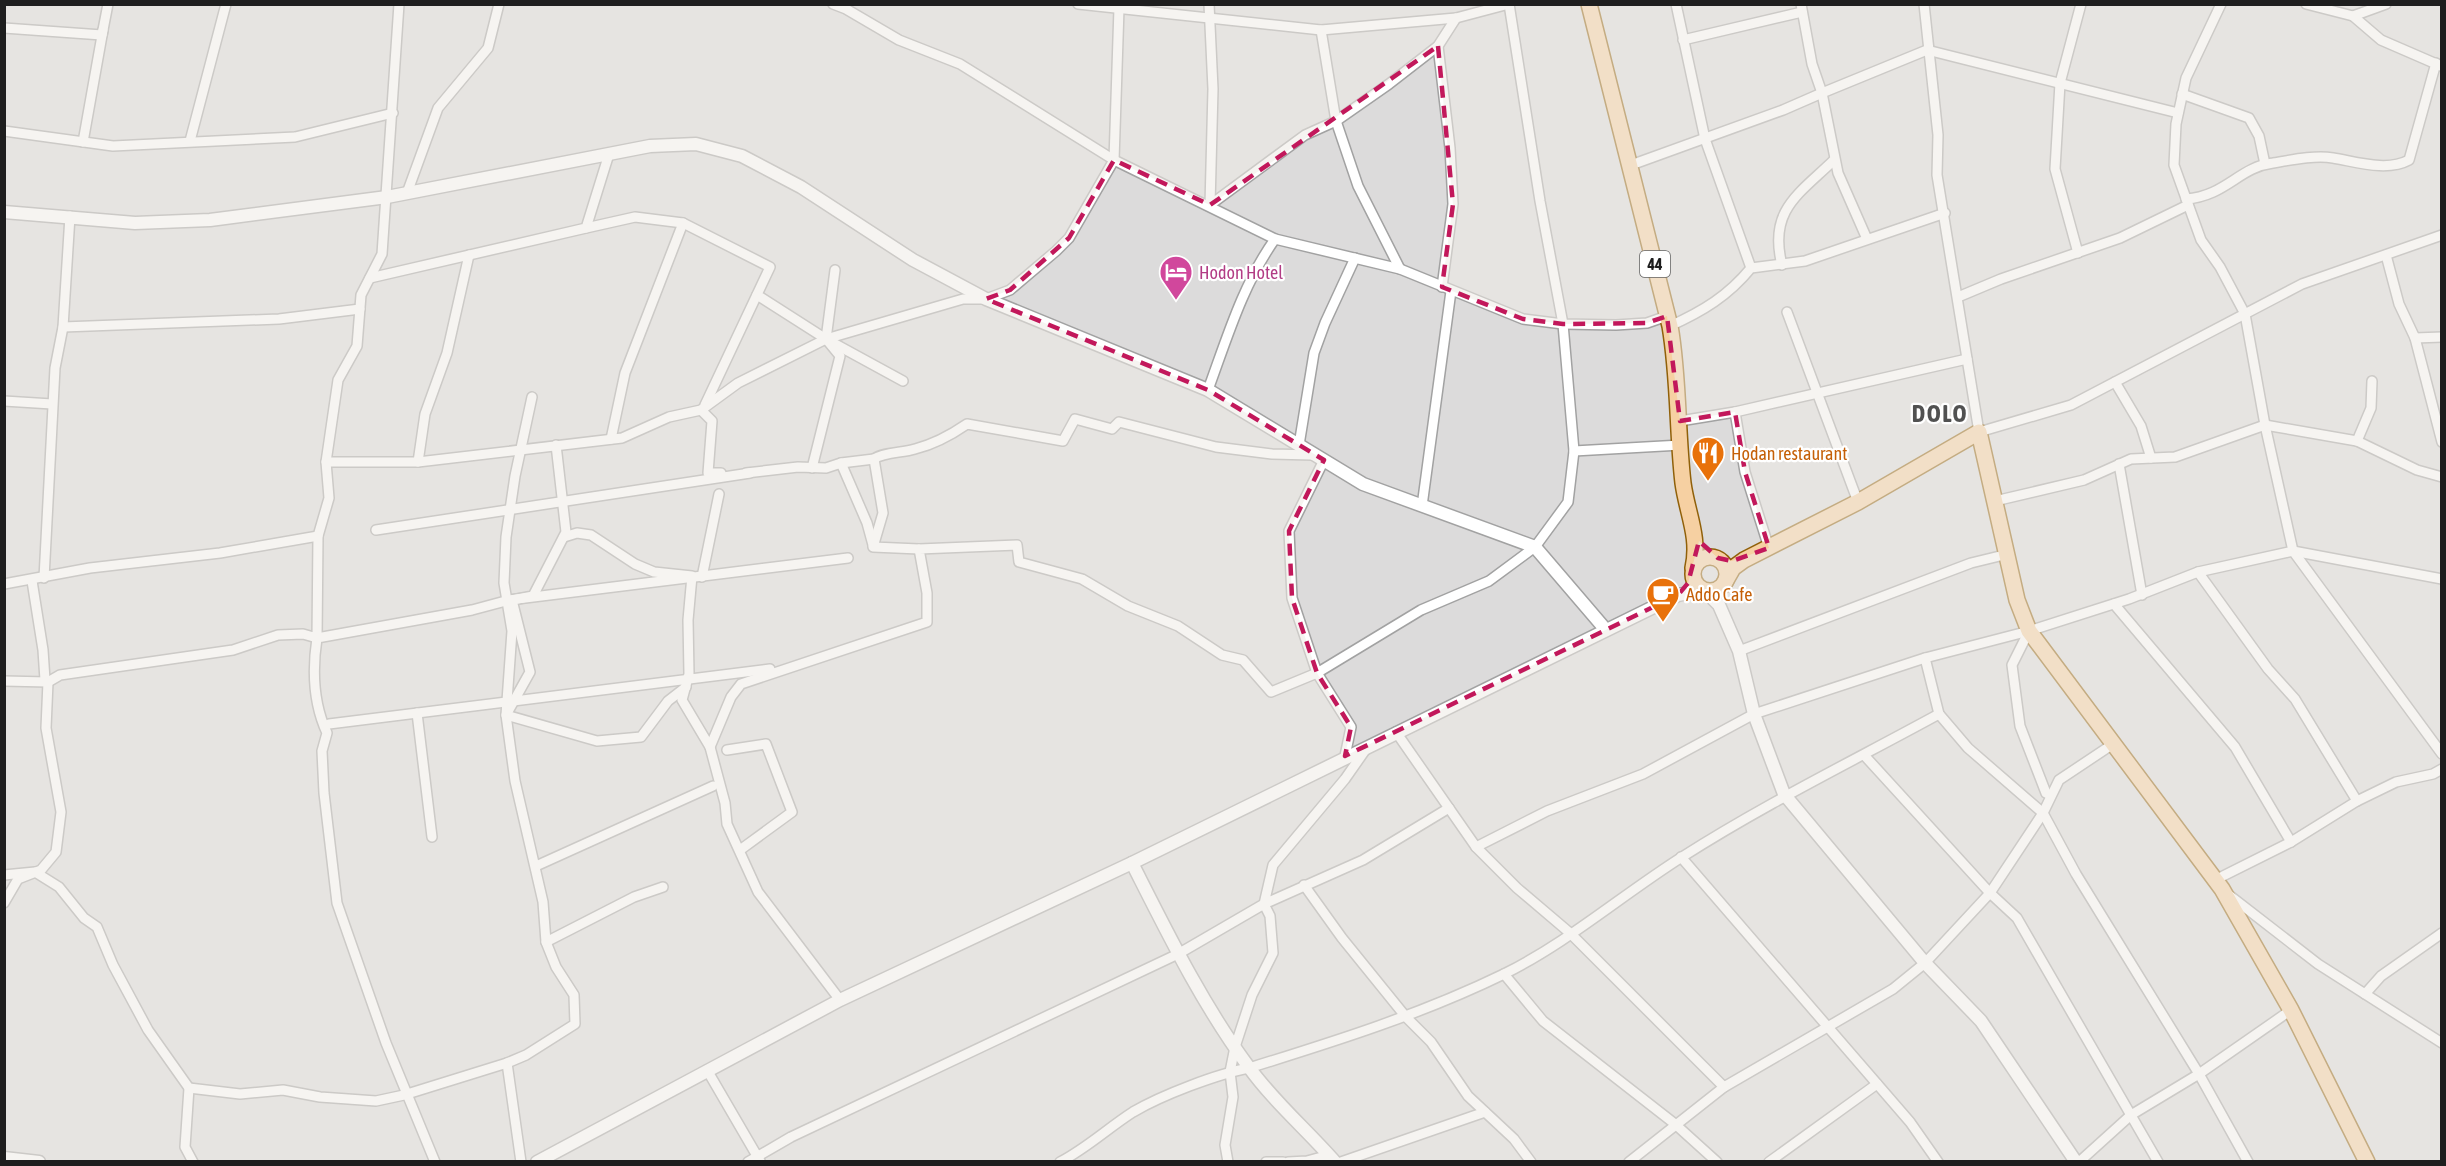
<svg xmlns="http://www.w3.org/2000/svg" width="2446" height="1166" viewBox="0 0 2446 1166" font-family="'Asap Condensed',sans-serif">
<rect width="100%" height="100%" fill="#efebe5"/>
<rect fill="#dcdbdb" x="5" y="5" width="2436" height="1156"/>
<g fill="none" stroke-linecap="round" stroke-linejoin="round">
<g stroke="#a2a2a2" stroke-width="12">
<g id="minor">
<path d="M833,4L846,9L899,40L960,64L1114,160L1275,239L1400,269L1523,319L1563,324L1616,325L1647,323L1667,316"/>
<path d="M1078,4L1321,30L1456,18L1509,4"/>
<path d="M1209,4L1213,89L1210,205"/>
<path d="M1676,4L1705,139L1751,268"/>
<path d="M1924,4L1938,135L1937,175L1979,432L2071,405L2302,284L2442,235"/>
<path d="M2221,4L2186,78L2176,124L2174,165L2201,240L2220,267L2245,314L2265,425L2293,551L2442,754"/>
<path d="M2306,4L2353,16L2381,40L2441,66"/>
<path d="M2353,16L2386,4"/>
<path d="M4,28L102,35L108,4"/>
<path d="M1321,30L1336,121L1358,186L1400,269"/>
<path d="M1683,40L1802,12"/>
<path d="M1438,46L1450,148L1453,204L1442,287"/>
<path d="M2182,94L2249,118L2259,136L2265,164"/>
<path d="M4,131L113,146L295,137L393,113"/>
<path d="M190,141L226,4"/>
<path d="M83,142L103,30"/>
<path d="M1631,165L1783,110L1822,93L1812,64L1801,4"/>
<path d="M407,193L438,108L488,48L499,4"/>
<path d="M2186,199C2226,196 2239,167 2273,163C2291,160 2315,155 2333,158C2357,162 2387,172 2409,160L2436,63"/>
<path d="M1210,205L1305,135L1336,121L1389,84L1438,46L1456,18"/>
<path d="M586,228L635,217L683,223L770,267L705,405"/>
<path d="M1867,239L1838,173L1822,93L1927,50L2178,113"/>
<path d="M2078,253L2055,169L2060,83L2081,4"/>
<path d="M2386,255L2399,304L2415,338L2442,442"/>
<path d="M1782,265C1768,210 1799,194 1834,160"/>
<path d="M370,278L586,228L609,154"/>
<path d="M757,295L826,339L903,381"/>
<path d="M1958,297L2001,279L2120,238L2188,205"/>
<path d="M1787,312L1858,502"/>
<path d="M1670,326C1703,311 1728,296 1751,268L1805,261L1945,213"/>
<path d="M63,327L279,319L360,309"/>
<path d="M2415,338L2442,337"/>
<path d="M2115,382L2141,426L2151,458"/>
<path d="M1208,390C1227,338 1243,284 1275,239"/>
<path d="M532,397L515,476L506,537L504,583L512,631L506,715L597,741L641,737L668,701L686,687"/>
<path d="M4,401L52,404"/>
<path d="M701,410L712,421L708,473H721"/>
<path d="M1735,412L1967,359"/>
<path d="M1680,421L1735,412L1745,472L1769,548"/>
<path d="M611,439L625,373L683,223"/>
<path d="M2357,441L2371,408L2372,381"/>
<path d="M1299,445L1314,353L1325,323L1355,258"/>
<path d="M1574,451L1681,445"/>
<path d="M1324,460L1289,531L1292,598L1317,673L1421,610L1489,581L1535,547L1568,502L1574,451L1563,324L1540,201L1509,4"/>
<path d="M326,462L338,380L357,346L361,295L382,254L399,4"/>
<path d="M418,462L425,414L447,353L469,255"/>
<path d="M841,463L874,459"/>
<path d="M2119,464L2142,595"/>
<path d="M812,468L840,356L826,339L835,270"/>
<path d="M746,473L798,467L826,468L841,463L867,523L873,545"/>
<path d="M1995,501L2084,480L2131,459L2175,457L2265,425L2357,441L2417,470L2442,477"/>
<path d="M1422,506L1451,291"/>
<path d="M376,530L750,473"/>
<path d="M564,537L577,533L591,535L635,564L654,572L692,576L688,620L689,674L682,700L710,747L725,803L727,824L758,892L840,1000"/>
<path d="M919,549L873,547L883,513L874,459C884,452 902,453 915,449C935,444 951,435 967,424L1063,441L1075,419L1112,429L1119,422L1216,447L1272,454L1312,455"/>
<path d="M2198,572L2268,669L2295,699L2357,801"/>
<path d="M702,577L719,494"/>
<path d="M44,578L55,368L63,327L70,216"/>
<path d="M4,584L90,568L220,553L318,536L329,498L326,462H418L622,438L669,417L701,410L738,383L826,339L963,299H986L1010,290L1056,251L1069,238L1114,160L1119,8"/>
<path d="M2114,604L2235,747L2291,842"/>
<path d="M2029,631L2012,665L2020,726L2046,793L2050,795"/>
<path d="M1739,651L1971,563L2008,554"/>
<path d="M1925,658L1939,714L1968,748L2043,813L2076,874L2199,1074L2248,1162"/>
<path d="M4,681L48,682L60,675L233,650L278,635L303,634L317,638L318,536"/>
<path d="M417,713L432,837"/>
<path d="M329,724L770,669"/>
<path d="M1396,732L1476,847L1517,888L1570,933L1724,1087"/>
<path d="M710,747L731,697L741,684L927,622V593L919,549L1017,545L1019,562L1082,579L1128,606L1178,626L1222,655L1243,660L1271,692L1317,673L1351,727L1345,756"/>
<path d="M727,750L766,744L792,812L740,850"/>
<path d="M1864,755L1990,893L2017,918L2158,1162"/>
<path d="M1476,847L1547,811L1643,774L1754,714L1925,658L2029,631L2129,599L2198,572L2293,551L2442,579"/>
<path d="M1681,857L1910,1122L1938,1162"/>
<path d="M536,866L713,786"/>
<path d="M4,875L35,872L59,887L84,918L97,927L113,965L148,1030L189,1088L185,1147L193,1162"/>
<path d="M2215,880L2291,842L2357,801L2396,782L2433,774L2442,769"/>
<path d="M1304,885L1342,938L1406,1017L1431,1042L1468,1096L1514,1139L1531,1162"/>
<path d="M2229,895L2318,964L2442,1043"/>
<path d="M4,903L18,879L41,870L56,852L61,812L46,728L48,682L45,680L43,650L32,581"/>
<path d="M546,942L634,897L663,887"/>
<path d="M1504,974L1543,1021L1675,1124L1717,1162"/>
<path d="M2365,994L2381,976L2442,933"/>
<path d="M707,1070L760,1161"/>
<path d="M189,1088L240,1094L283,1090L320,1097L376,1101L404,1095L507,1063"/>
<path d="M435,1162L386,1043L337,903L324,793L322,751L327,733C313,703 312,671 317,638L472,610L509,600L848,558"/>
<path d="M521,1162L507,1063L526,1055L575,1024L574,995L556,967L546,942L543,902L515,781L506,715L530,672L512,600L533,596L566,532L556,445"/>
<path d="M748,1162L791,1137L1178,954L1264,904L1273,865L1345,779L1366,749"/>
<path d="M1060,1162C1087,1148 1108,1128 1133,1112C1162,1095 1217,1074 1249,1068C1336,1041 1422,1014 1504,974C1567,943 1622,895 1682,857C1765,804 1853,761 1939,714"/>
<path d="M1228,1162L1225,1145L1233,1097L1230,1072L1235,1047L1252,995L1273,953L1270,916L1264,904L1363,860L1449,808"/>
<path d="M1266,1162H1283"/>
<path d="M1288,1162L1307,1161L1329,1155"/>
<path d="M1341,1162L1485,1112"/>
<path d="M1629,1162L1724,1087L1893,989L1925,963L1990,893L2043,813L2059,780L2113,744"/>
<path d="M1769,1162L1877,1084"/>
<path d="M2079,1162L2131,1115L2199,1074L2291,1010"/>
</g>
</g>
<g stroke="#a2a2a2" stroke-width="15">
<g id="tertiary">
<path d="M4,212L135,223L210,220L387,197L650,146L696,144L742,156L801,187L913,260L986,299L1208,390L1363,484L1535,547L1606,630"/>
<path d="M1132,863C1167,932 1202,1004 1248,1066C1273,1101 1307,1130 1335,1162"/>
<path d="M4,1158L39,1162"/>
<path d="M537,1162L840,1000L1132,863L1678,595L1704,590L1719,605L1739,651L1754,714L1784,794L1925,963L1981,1021L2076,1162"/>
</g>
</g>
<g stroke="#906009" stroke-width="18">
<g id="primary">
<path d="M1589,4L1670,326C1679,378 1677,431 1683,483C1687,513 1700,537 1693,568"/>
<circle cx="1710" cy="574" r="17"/>
<path d="M1725,582L1733,568L1744,560L1858,502L1979,432L2017,600L2029,631L2222,889L2291,1010L2367,1162"/>
</g>
</g>
<use href="#minor" stroke="#fff" stroke-width="9"/>
<use href="#tertiary" stroke="#fff" stroke-width="12"/>
<use href="#primary" stroke="#f6d0a2" stroke-width="15"/>
</g>
<path d="M0 0H2446V1166H0ZM1438,46L1453,204L1442,287L1523,319L1563,324L1647,323L1667,316L1680,421L1735,412L1745,472L1769,548L1732,561L1718,558L1699,541L1688,583L1678,595L1345,756L1351,727L1317,673L1292,598L1289,531L1324,460L1208,390L986,299L1010,290L1069,238L1114,160L1210,205Z" fill="#efebe5" fill-opacity=".55" fill-rule="evenodd"/>
<path fill="none" stroke="#c2185b" stroke-width="4.5" stroke-dasharray="12 8" stroke-linejoin="round" d="M1438,46L1453,204L1442,287L1523,319L1563,324L1647,323L1667,316L1680,421L1735,412L1745,472L1769,548L1732,561L1718,558L1699,541L1688,583L1678,595L1345,756L1351,727L1317,673L1292,598L1289,531L1324,460L1208,390L986,299L1010,290L1069,238L1114,160L1210,205Z"/>
<defs>
<g id="hotel-pin" transform="scale(1.725)"><path d="M0 17L-7.5 6A9.5 9.5 0 1 1 7.5 6Z" fill="#d1479c" stroke="#fff"/><path d="M-6-4.5h1.5V1H6V5H4.5V3h-9V5H-6ZM-4 0a1.8 1.8 0 1 1 3.6 0ZM.5 0V-2.5h3Q6-2.5 6 0Z" fill="#fff"/></g>
<g id="restaurant-pin" transform="scale(1.725)"><path d="M0 17L-7.5 6A9.5 9.5 0 1 1 7.5 6Z" fill="#e8710a" stroke="#fff"/><path d="M-5-6h1v4h1v-4h1v4h1v-4h1v5L-1.5 .5V6h-2V.5L-5-1ZM5-6V6H3V1.5H1.5Q1.5-4 5-6Z" fill="#fff"/></g>
<g id="cafe-pin" transform="scale(1.725)"><path d="M0 17L-7.5 6A9.5 9.5 0 1 1 7.5 6Z" fill="#e8710a" stroke="#fff"/><path d="M-5.5-4.5H6V0H3Q3 3.5 0 3.5H-2.5Q-5.5 3.5-5.5 0ZM3-3.2v2h1.7v-2ZM-6 4.5H4V6H-6Z" fill="#fff"/></g>
</defs>
<g fill-rule="evenodd">
<use href="#hotel-pin" x="1176" y="272"/>
<use href="#restaurant-pin" x="1708" y="453"/>
<use href="#cafe-pin" x="1663" y="594"/>
</g>
<g text-anchor="middle" dominant-baseline="central" stroke-width="4.5" stroke-linejoin="round" paint-order="stroke">
<rect fill="#fff" stroke="#626262" stroke-width="1.5" x="1640" y="251" width="30" height="26" rx="4.5"/>
<g font-size="16" font-weight="bold" fill="#1e1e1e">
<text x="1655" y="264">44</text>
</g>
<g font-size="18" fill="#b23c85" stroke="#fff" text-anchor="start">
<text x="1199" y="272">Hodon Hotel</text>
</g>
<g font-size="18" fill="#c56008" stroke="#fff" text-anchor="start">
<text x="1731" y="453">Hodan restaurant</text>
<text x="1686" y="594">Addo Cafe</text>
</g>
<g font-size="24" font-weight="bold" letter-spacing="1.5" fill="#515151" stroke="#fff">
<text x="1940" y="413">DOLO</text>
</g>
</g>
<rect width="2446" height="1166" fill="none" stroke="#1e1e1e" stroke-width="12"/>
</svg>
